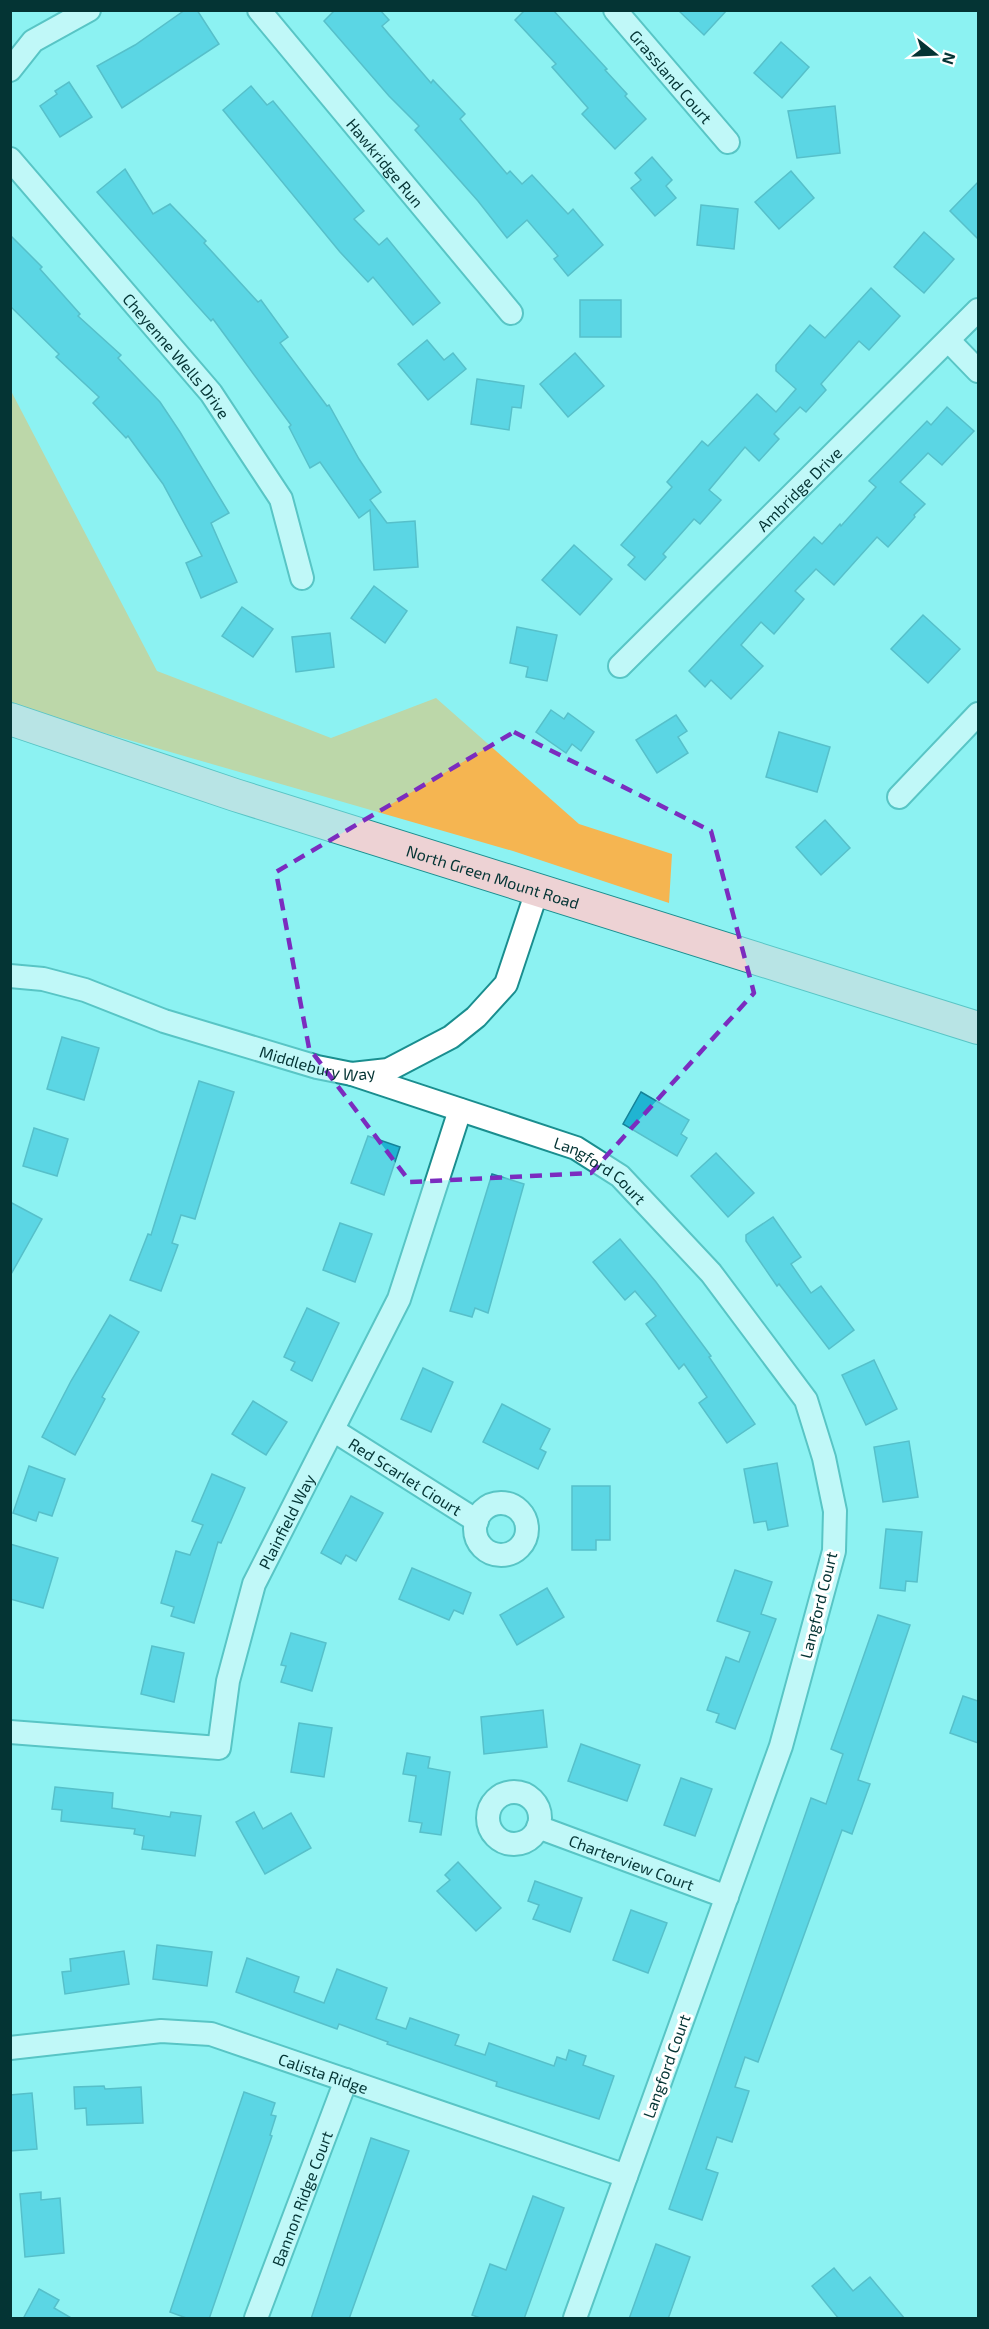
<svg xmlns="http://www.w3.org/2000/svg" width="989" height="2329" viewBox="0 0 989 2329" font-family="'Exo 2',sans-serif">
<rect width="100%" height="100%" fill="#8cf2f2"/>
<path fill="#f5b551" d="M10,389L157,671L331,738L436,698L579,824L672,854L669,903L513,851L11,706Z"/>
<g fill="#20b4d2" stroke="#158399" stroke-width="1.5">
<path d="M185,10H197L219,44L122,108L97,66L135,45Z"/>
<path d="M335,10H380L389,20L382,26L431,83L433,80L465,114L460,119L507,174L510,171L522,184L532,175L568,214L573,209L603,245L568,276L554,259L558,256L527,220L507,238L478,201L415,130L419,126L389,96L324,21Z"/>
<path d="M525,10H553L607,69L605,70L627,94L625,96L646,119L615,149L582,114L588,108L552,67L556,64L515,20Z"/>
<path d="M678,10H727L704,35Z"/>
<path d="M781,42L809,67L782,98L754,73Z"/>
<path d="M69,82L92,117L60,137L40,106L57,94L55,91Z"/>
<path d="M251,86L267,105L273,101L364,211L354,219L379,245L387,238L440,303L413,325L373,277L368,282L340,252L223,110Z"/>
<path d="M835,106L840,153L797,158L788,111Z"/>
<path d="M652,157L672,180L666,186L676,198L655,216L631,188L641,180L635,173Z"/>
<path d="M125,169L153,214L170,204L206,241L204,243L258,302L261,300L288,337L280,343L327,406L329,405L359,459L381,492L370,500L387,523L415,521L418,567L374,570L370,510L359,518L320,462L310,468L289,427L291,425L213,319L211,321L193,301L97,192Z"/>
<path d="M791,171L814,198L779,229L755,202Z"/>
<path d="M978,182V239L950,211Z"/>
<path d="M701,205L738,209L734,249L697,245Z"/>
<path d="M924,232L954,259L924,293L894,267Z"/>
<path d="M10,235L42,267L40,269L80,314L78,316L121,355L118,358L160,402L180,432L229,513L211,523L237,582L201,598L186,563L202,556L163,484L128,436L126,438L93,403L99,397L56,357L59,354L10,306Z"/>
<path d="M871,288L900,316L869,350L859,341L821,384L826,390L806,412L800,407L774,434L779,439L759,461L745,447L709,490L721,500L700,524L694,519L663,554L666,557L645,580L628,565L635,557L621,545L672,487L667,482L702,441L708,446L757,394L776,412L796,389L776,371V365L810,325L825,338Z"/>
<rect x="580" y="300" width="41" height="37"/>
<path d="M427,340L444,360L453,353L466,369L428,400L398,364Z"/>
<path d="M575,353L604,386L568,417L540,384Z"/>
<path d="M477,379L524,386L521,408L512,407L509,430L471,424Z"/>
<path d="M947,407L974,431L942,465L928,453L900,482L925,504L914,515L915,517L888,547L877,537L834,585L816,569L795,591L804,599L774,634L761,622L741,645L763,666L731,699L711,680L705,687L689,671L814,537L822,544L840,524L841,526L876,487L869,481L927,421L931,425Z"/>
<path d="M574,545L612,579L580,615L542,580Z"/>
<path d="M374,586L407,611L385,643L351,618Z"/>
<path d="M242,607L273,629L253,657L222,636Z"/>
<path d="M923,615L960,649L928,683L891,649Z"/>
<path d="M517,627L557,635L547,681L526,677L528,667L510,663Z"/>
<path d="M330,633L334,667L296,672L292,637Z"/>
<path d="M551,710L564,719L568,713L594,732L581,751L572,744L566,753L536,732Z"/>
<path d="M676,715L687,731L678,737L688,753L657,773L636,740Z"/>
<path d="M779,732L830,747L817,792L766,777Z"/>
<path d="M825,820L850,848L821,875L796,847Z"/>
<path d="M62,1037L99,1048L84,1100L47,1089Z"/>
<path d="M199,1081L234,1092L195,1219L181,1215L172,1243L178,1245L161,1291L130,1280L148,1234L151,1235Z"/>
<path d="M641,1092L689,1120L681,1134L687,1138L677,1156L623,1124Z"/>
<path d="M34,1128L68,1139L57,1176L23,1166Z"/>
<path d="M368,1136L400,1147L384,1195L351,1183Z"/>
<path d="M716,1153L754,1193L728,1217L691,1176Z"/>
<path d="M492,1174L524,1184L488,1313L475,1308L472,1317L450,1311Z"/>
<path d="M10,1202L42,1219L10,1276Z"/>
<path d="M773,1217L801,1257L791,1264L811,1293L821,1286L854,1330L829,1349L779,1284L777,1286L746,1241V1235Z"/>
<path d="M340,1223L372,1234L355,1282L323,1270Z"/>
<path d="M620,1239L656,1282L711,1356L709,1357L755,1424L727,1443L699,1403L707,1397L684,1364L679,1369L646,1324L656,1316L635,1291L625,1300L593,1262Z"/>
<path d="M307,1308L339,1323L312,1381L291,1370L295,1362L284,1357Z"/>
<path d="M110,1315L139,1332L102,1397L105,1399L75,1455L42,1437L71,1381Z"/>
<path d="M874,1360L897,1409L866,1425L842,1375Z"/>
<path d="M423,1368L453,1382L431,1432L401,1419Z"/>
<path d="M253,1401L287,1422L266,1455L232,1434Z"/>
<path d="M502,1404L550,1429L540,1449L546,1452L538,1469L483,1442Z"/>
<path d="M909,1441L918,1497L883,1502L874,1447Z"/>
<path d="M777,1463L788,1526L768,1530L766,1521L754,1523L744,1469Z"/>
<path d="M29,1466L65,1479L52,1516L39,1512L36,1521L13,1513Z"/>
<path d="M212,1474L245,1488L221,1543L218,1542L194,1623L171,1616L174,1607L161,1603L176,1551L190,1555L203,1525L192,1521Z"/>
<path d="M572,1486H610V1540H596V1550H572Z"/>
<path d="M351,1496L383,1513L356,1561L346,1555L341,1564L321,1553Z"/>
<path d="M886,1529L922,1532L917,1582L906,1581L905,1591L880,1588Z"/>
<path d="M10,1544L58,1558L43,1608L10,1599Z"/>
<path d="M412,1568L471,1593L463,1614L454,1610L449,1620L399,1599Z"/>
<path d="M735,1570L772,1582L761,1614L776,1619L735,1729L716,1722L719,1714L707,1710L726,1657L739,1662L750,1632L717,1621Z"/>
<path d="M547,1588L564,1617L517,1645L500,1615Z"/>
<path d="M878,1615L910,1625L858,1780L870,1784L852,1834L842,1830L758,2062L745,2057L735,2087L749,2091L732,2142L717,2137L706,2169L718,2173L702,2220L669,2209L811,1798L826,1804L843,1754L831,1749Z"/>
<path d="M291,1633L326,1643L312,1691L281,1682L286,1666L281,1665Z"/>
<path d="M152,1646L184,1653L174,1702L141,1694Z"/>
<path d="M963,1696L978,1701V1743L950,1733Z"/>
<path d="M543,1710L547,1747L484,1754L481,1717Z"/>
<path d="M299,1723L332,1728L324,1777L291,1772Z"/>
<path d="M581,1744L640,1765L627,1801L568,1781Z"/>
<path d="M407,1753L430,1757L428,1768L450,1772L441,1835L420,1832L422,1823L409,1821L416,1776L403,1774Z"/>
<path d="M681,1778L712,1789L695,1836L664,1825Z"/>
<path d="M55,1787L113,1793L112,1808L170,1817L171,1812L201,1816L195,1856L142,1849L144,1836L134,1834L135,1829L61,1821L62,1810L52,1809Z"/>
<path d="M254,1812L263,1829L291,1813L311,1848L265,1874L236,1822Z"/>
<path d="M458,1862L501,1908L476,1931L437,1891L450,1880L445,1875Z"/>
<path d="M535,1881L582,1898L570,1932L533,1919L539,1905L528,1901Z"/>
<path d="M631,1910L667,1923L648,1973L613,1960Z"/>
<path d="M157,1945L212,1952L207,1986L153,1979Z"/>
<path d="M124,1951L129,1984L65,1994L62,1972L71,1971L70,1959Z"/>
<path d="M247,1958L299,1977L294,1992L324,2003L337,1969L387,1988L376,2019L406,2029L410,2018L459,2035L455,2045L485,2055L489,2043L554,2066L557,2057L566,2060L569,2050L586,2056L583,2065L614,2076L599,2119L496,2086L497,2082L387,2044L388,2042L339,2024L337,2029L236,1992Z"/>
<path d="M104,2086L105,2089L141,2087L143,2123L87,2125L86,2108L75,2109L74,2087Z"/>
<path d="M244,2092L275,2103L271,2115L276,2116L270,2135L272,2136L209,2319H189L170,2312Z"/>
<path d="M32,2093L37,2149L10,2151V2095Z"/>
<path d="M371,2138L409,2151L349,2319H311Z"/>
<path d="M41,2192V2200L60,2198L64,2253L25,2257L20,2194Z"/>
<path d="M533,2196L564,2208L524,2319H483L472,2315L490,2264L506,2270Z"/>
<path d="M656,2244L690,2257L668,2319H629Z"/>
<path d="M834,2268L853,2291L870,2277L905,2319H839L812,2286Z"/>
<path d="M39,2289L59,2300L54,2308L73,2319H23Z"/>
</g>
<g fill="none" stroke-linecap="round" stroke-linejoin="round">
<g stroke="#1a8e8f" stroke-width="26">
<g id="street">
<path id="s1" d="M259,10L511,313"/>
<path id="s2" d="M615,10L728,142"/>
<path d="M10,70L33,41L89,10"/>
<path id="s3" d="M10,159L211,393L281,499L302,578"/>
<path d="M949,341L978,371"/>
<path id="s4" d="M620,666L978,310"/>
<path d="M899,797L978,714"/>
<path id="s5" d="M10,976L43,979L85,990L164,1021L317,1067L352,1074L388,1070L451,1037L476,1017L506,984L538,888"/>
<path id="s6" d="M352,1074L576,1148L620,1176L711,1273L806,1400L824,1458L835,1511L834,1551L781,1746L575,2318"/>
<path id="s7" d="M333,1430L477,1521"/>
<circle cx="501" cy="1529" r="26"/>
<path id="s8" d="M10,1732L219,1748L228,1681L254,1584L399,1299L460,1110"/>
<circle cx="514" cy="1818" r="26"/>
<path id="s9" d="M538,1827L727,1897"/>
<path id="s10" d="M10,2048L161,2031L211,2034L626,2176"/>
<path id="s11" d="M256,2318L346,2080"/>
</g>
</g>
<g stroke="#1a8e8f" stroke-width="34">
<g id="secondary">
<path id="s12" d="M10,719L235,795L978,1028"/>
</g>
</g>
<use href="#street" stroke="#fff" stroke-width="22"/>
<use href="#secondary" stroke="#edd2d4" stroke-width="32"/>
</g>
<path d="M0 0H989V2329H0ZM514,732L711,831L754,993L591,1173L410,1182L309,1048L276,872Z" fill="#8cf2f2" fill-opacity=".55" fill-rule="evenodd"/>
<path fill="none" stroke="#7b2cbf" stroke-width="4.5" stroke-dasharray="12 8" stroke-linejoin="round" d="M514,732L711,831L754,993L591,1173L410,1182L309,1048L276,872Z"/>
<g text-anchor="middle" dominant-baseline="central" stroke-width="6" stroke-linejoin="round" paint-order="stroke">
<g font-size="16" fill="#043434" stroke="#fff">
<text stroke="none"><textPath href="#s2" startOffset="87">Grassland Court</textPath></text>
<text stroke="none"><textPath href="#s1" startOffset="198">Hawkridge Run</textPath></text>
<text stroke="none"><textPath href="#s3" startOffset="258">Cheyenne Wells Drive</textPath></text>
<text stroke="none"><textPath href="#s4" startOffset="252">Ambridge Drive</textPath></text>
<text stroke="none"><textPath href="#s12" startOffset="508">North Green Mount Road</textPath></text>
<text stroke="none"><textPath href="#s5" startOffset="321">Middlebury Way</textPath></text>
<text stroke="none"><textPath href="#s6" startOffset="268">Langford Court</textPath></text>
<text stroke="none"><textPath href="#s7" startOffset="86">Red Scarlet Ciourt</textPath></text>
<text stroke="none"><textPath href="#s8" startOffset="448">Plainfield Way</textPath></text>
<text transform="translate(818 1605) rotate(-76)">Langford Court</text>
<text stroke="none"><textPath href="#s9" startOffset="100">Charterview Court</textPath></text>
<text transform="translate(666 2066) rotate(-70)">Langford Court</text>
<text stroke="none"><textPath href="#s10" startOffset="321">Calista Ridge</textPath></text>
<text stroke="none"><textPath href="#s11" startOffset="128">Bannon Ridge Court</textPath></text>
</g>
</g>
<rect width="989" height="2329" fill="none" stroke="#043434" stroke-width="24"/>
<g transform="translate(935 54) rotate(108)" stroke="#ffffff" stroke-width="4.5" paint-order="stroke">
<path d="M0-4.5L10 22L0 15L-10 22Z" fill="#043434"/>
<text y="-9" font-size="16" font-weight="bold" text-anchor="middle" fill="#043434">N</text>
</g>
</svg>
